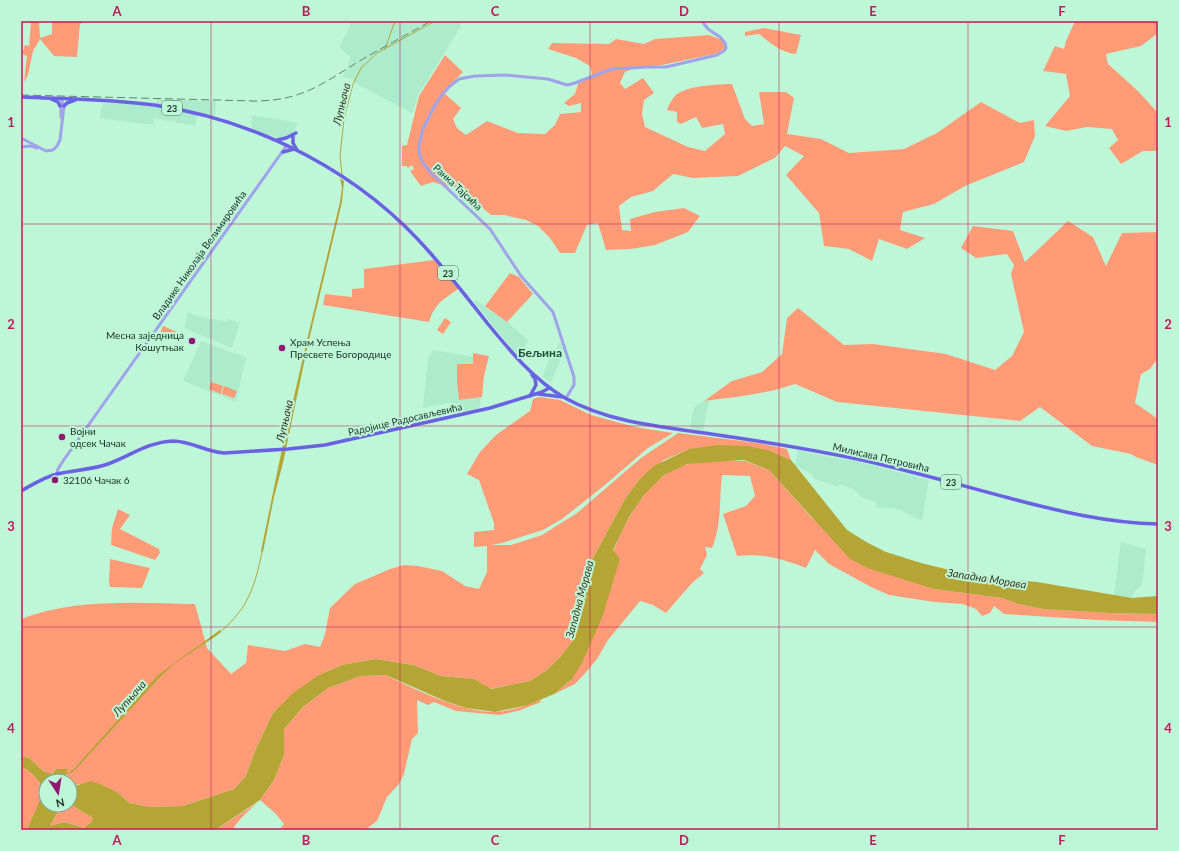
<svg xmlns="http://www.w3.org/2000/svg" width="1179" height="851" viewBox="0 0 1179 851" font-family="Lato,sans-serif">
<rect width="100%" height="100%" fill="#bef6d8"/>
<g fill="#acebcb">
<path d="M352,21H459L461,26L418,95L412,113L355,83L353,79L342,77L348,67L350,57L339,46L347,33Z"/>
<path d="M157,99L216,101L215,116L156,104Z"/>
<path d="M111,103L141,105L197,115L195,126L154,118L153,125L100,118L102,104Z"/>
<path d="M252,115L298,123L293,132L285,138H280L265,134L251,128Z"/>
<path d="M475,299L507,322L528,340L520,359L475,303Z"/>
<path d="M188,312L196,316L227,322L228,319L240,323L232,348L184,328Z"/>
<path d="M201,341L247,358L244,365L236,402L183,381Z"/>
<path d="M560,341L564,351L551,383L543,377L551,352L554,354Z"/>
<path d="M433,350L473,357V364L457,382L459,400L481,397L479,408L452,415V402L423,408L428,359Z"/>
<path d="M704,401H709L703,431L690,428L694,407Z"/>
<path d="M798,450L823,456L860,462L929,480L922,521L898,509L876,507V502L863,498L853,489L840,484L838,487L814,479L813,475L795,465Z"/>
<path d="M1121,542L1146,549L1142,585L1135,591L1132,598L1114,595Z"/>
</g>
<g fill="#ff9c77">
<path d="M31,21H39L40,38L52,34V21H86L80,24L77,57L54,56L40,39L33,51L28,75L24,82L27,56L22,54L25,45L29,46Z"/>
<path d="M1075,21H1158V33L1141,46L1106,54L1108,64L1138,91L1158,113V151H1143L1121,164L1109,148L1118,140L1112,129L1087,127L1066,131L1045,126L1070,96L1066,74L1043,71L1055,46L1064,49L1066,41Z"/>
<path d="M764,28L801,35L796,54C782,53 770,43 759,34L745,36V32Z"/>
<path d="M709,35L722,40L725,48L719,53L662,65L636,67L625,72L620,83L625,89L643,78L654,93L644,100L642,114L645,127L688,147L705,151L725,134L723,124L702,128L696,117L681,124L677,122V112L667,110C669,105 671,100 675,96C683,86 719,84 732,84L745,119L752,126L764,124L759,92H786L794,98L787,134L821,139L849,153L904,149L937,133L981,102L1020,123L1034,120L1035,136L1024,162L965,186L934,204L903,212L900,230L925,238L907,249L879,239L872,261L849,249L824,246L819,213L786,175L804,156L785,146L775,158L738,176L693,178L673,174L653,191L631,197L619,206L622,230L631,231L630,219L655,212L684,208L700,216L688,232L655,245L631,249L606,250L598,223L587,225L575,253H560L550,238L538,226L526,220L504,215H491L458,187H449L433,182L421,186L410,171L414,169L412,165L408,168L406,166H402V146L407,145L419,96L445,55L463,72L443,92L461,108L453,119L457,128L466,135L487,121L518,133L545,134L555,125L560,114L581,112V103L569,106L564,103L575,94L578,84L592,74L590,66L576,58L548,49L552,43L609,44L616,39L644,44L655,39Z"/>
<path d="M1068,221L1093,237L1106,266L1122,233L1158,232V358L1150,369L1141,374L1135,403L1158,419V465L1136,457L1131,454L1092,446L1040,407L1020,421L837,402L795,384C766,394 735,397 704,401L732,381L762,372L782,354L787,318L798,308L844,345L873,344L946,354L995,370L1012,356L1024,332L1011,274L1014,265L1007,254L976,258L961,248L973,226L1013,231L1025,262Z"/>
<path d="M434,260L458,289C443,300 435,303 429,322L323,305L325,294L352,297V289L364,288V269Z"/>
<path d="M510,273L519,277L533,294L507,322L485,306Z"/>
<path d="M445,318L451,322L443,334L437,330Z"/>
<path d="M163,326L177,332L173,339L160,333Z"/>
<path d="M473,353L489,356L484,376L482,397L459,400L457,382V364H473Z"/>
<path d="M211,382L223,386L221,394L209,389Z"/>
<path d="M224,386L237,391L234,398L222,394Z"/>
<path d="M539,397L560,400L591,415L635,427L673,433L648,448L605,485L562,519L543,530L502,543L491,545H511L542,535L577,513L641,458L678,433L758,443L787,449L791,460L771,451L689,449L664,460L639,480L625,499L592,560L572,642L560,657L547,670L530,681L490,689L474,679L441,676L413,665L376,659L342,665L319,675L273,713L255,751L246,776L234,789L183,806L150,807L129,803L117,792L79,784L72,787L70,786V781H58L64,778L56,769L52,774L43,771L29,758L21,756V619C75,598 138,603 195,604L207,648L231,674L246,663L248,645L285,651L305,644L320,647L325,634L330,608L355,584L390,569L404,565L418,566L442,571L465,586L479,589L487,572V546L474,547V532L494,530V523L479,480L467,474L480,452L496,435L530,411L533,399Z"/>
<path d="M745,461L769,470L813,519L934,589L1002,598L1018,604L1043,609L1110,613L1158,614V622L1096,620L1004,614L994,606L990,613L982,616L976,609L963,604L934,602L889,595L871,587L829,564L815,550L806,568C782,559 763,553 737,556L723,514L746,506L755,496L750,476L722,475C719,500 722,524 712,548L705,547L707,555L700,569L704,573L692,583L666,613L653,605L640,601L608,640L597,659L587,671L575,684L554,694C559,689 566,685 571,680C575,675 584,640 587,632C604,579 626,480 688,464C706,460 726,461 745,461Z"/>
<path d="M118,509L130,515L120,529L159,549L160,553L155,560L111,545L112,528Z"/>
<path d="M110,559L150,568L142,588L110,587L109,581Z"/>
<path d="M386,675C414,689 464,713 495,712C508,711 527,706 540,700L541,702L518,711L499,715L456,711L434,702L428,705L417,700L418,733L412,739L404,774L399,784L387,797L377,821L365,830H279L284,824L276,814L260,800L274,780L284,755V729L303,707L328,688L361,676Z"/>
<path d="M21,767C32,770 39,782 46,791L45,797L27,830H21Z"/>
<path d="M257,803C250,810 236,821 233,830H212L218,828Z"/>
<path d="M70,804L93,818L91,822L84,828L64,822L50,826L61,806L70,805Z"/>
</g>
<g fill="#b4a534">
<path d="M340,178L344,181L342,202L308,344L283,463L274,497L263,552L261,551L282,449L307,340L340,202L342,188Z"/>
<path d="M717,445L748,446L771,451L791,460L847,530L868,543L886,552L921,563L974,576L1037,582L1132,598L1158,596V614L1110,613L1043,609L1018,604L1002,598L934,589L870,569L850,559L769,470L744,460L687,464L664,475L643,496L629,517L613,550L620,559L602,618L582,663L572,679L554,694L528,705L495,712L466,708L445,701L386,675L361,676L328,688L303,707L284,729V755L274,780L260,800L218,828L212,830H119L112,828L107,830H69L63,828L58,830H27L40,800L45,797L46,791C39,782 32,770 21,767V756L29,758L43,771L52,774L56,769H68C62,782 59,781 46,781V805H65L61,806L50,826L64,822L84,828L91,822L93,818L70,804V786L72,787L91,781L100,784L117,792L129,803L150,807L183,806L234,789L246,776L255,751L273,713L294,692L319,675L342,665L376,659L413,665L441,676L474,679L491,689L530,681L547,670L560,657L572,642L592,560L625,499L639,480L654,466L689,449Z"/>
<path d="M220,630L221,632L216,636L174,664L161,676L75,770L71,773L70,771L73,770L158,675Z"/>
</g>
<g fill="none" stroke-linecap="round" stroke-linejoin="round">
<g stroke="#b4a534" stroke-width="1">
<path d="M385,49L395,21"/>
<path d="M342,174L340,156L344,119L353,84L361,68L377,53L435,21"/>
<path d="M220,632C248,609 255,586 262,552"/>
<path d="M65,774L71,772"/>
</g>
<g stroke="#a0a3e9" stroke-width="3">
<path d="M61,104V117"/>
<path d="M21,138L46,151L53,150L57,146L60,140L64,106L61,99"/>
<path d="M21,147L31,146L37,148"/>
<path d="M566,398L574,385V377L553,312L521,276L490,229L430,172L423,163L419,153V145L423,129L435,105L441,96L450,86L459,79L475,76L505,75L548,79L567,85L575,83L612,69L648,67H666L717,55L724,51L726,48L725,43L720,37L708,29L702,21"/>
<path d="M57,474L58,469L63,461L287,145"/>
</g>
<g stroke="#6a62e3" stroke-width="3.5">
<path d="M21,97C65,99 110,99 154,105C260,121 362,173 432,255C451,277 470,301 488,324C511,352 534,380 565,398C612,424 666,427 718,435C766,442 814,450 862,460C911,471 960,485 1009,498C1058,511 1107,523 1158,524"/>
<path d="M51,99L58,102L60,106"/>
<path d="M64,106L67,103L75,100"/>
<path d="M293,137V143L297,150"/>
<path d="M277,140L286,138L296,133"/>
<path d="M283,152L294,149"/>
<path d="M538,394L563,397"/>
<path d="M530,396L536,385L535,379L532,375"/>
<path d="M21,491C32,485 44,477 57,474C73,470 91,470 108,464C130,456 148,442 173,441C191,441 206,452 224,453L288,449L325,445L490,408L542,392L549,388"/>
</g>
<path stroke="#5f8370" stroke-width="1" stroke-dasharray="8 4" stroke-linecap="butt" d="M21,95L254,101C303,101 323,83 363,59C385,46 408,34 431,21"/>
</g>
<path fill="none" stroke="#c2185b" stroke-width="1" stroke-opacity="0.55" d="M211,21V830M400,21V830M590,21V830M779,21V830M968,21V830M21,224H1158M21,426H1158M21,627H1158"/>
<g fill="#921672" stroke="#bef6d8" stroke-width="1.5">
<circle cx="192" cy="341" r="4"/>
<circle cx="282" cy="348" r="4"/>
<circle cx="62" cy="437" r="4"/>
<circle cx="55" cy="480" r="4"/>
</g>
<g text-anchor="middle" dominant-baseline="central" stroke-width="4" stroke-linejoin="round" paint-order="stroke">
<g fill="#bef6d8" stroke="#4b6b5b" stroke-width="1">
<rect x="162" y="101" width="20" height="14" rx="3"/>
<rect x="438" y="266" width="20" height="14" rx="3"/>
<rect x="941" y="475" width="20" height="14" rx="3"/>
</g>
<g font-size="9" font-weight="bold" fill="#1a3025">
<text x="172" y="108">23</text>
<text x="448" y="273">23</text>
<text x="951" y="482">23</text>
</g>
<g font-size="10" fill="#1a3025" stroke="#bef6d8">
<text transform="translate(458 187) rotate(43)">Ранка Тајсића</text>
<text transform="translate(199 255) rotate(-55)">Владике Николаја Велимировића</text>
<text transform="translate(405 419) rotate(-13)">Радојице Радосављевића</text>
<text transform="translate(881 457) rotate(13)">Милисава Петровића</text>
</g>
<g font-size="10" fill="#1a3025" stroke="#bef6d8" text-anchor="start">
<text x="184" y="335" text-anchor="end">Месна заједница<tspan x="184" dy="12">Кошутњак</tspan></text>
<text x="290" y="342">Храм Успења<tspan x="290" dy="12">Пресвете Богородице</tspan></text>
<text x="70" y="431">Војни<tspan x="70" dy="12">одсек Чачак</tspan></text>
<text x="63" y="480">32106 Чачак 6</text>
</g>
<g font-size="11" font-style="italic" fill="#39361e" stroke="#bef6d8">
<text transform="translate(341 104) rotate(-76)">Лупњача</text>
<text transform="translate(284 421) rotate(-77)">Лупњача</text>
<text transform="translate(987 578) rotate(9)">Западна Морава</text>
<text transform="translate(579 599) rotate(-75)">Западна Морава</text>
<text transform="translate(129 698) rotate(-48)">Лупњача</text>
</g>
<g font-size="12" font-weight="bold" fill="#1d523b" stroke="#bef6d8">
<text x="540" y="352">Бељина</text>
</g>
</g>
<rect width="1179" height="851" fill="none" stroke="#bef6d8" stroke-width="44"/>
<g transform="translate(58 793) rotate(168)"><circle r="19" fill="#bef6d8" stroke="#7ca790"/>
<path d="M0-3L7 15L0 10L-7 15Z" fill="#921672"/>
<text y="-6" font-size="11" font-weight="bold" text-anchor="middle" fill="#1a3025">N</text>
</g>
<rect x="22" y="22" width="1135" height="807" fill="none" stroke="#c2185b" stroke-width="1.5"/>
<g font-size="13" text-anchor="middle" font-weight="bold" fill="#c2185b">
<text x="117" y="16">A</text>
<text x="306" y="16">B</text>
<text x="495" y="16">C</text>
<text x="684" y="16">D</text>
<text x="873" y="16">E</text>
<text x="1062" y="16">F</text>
<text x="11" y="127">1</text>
<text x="1168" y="127">1</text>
<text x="11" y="329">2</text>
<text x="1168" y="329">2</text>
<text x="11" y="531">3</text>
<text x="1168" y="531">3</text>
<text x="11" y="733">4</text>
<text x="1168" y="733">4</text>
<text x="117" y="845">A</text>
<text x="306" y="845">B</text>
<text x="495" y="845">C</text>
<text x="684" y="845">D</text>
<text x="873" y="845">E</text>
<text x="1062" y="845">F</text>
</g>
</svg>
